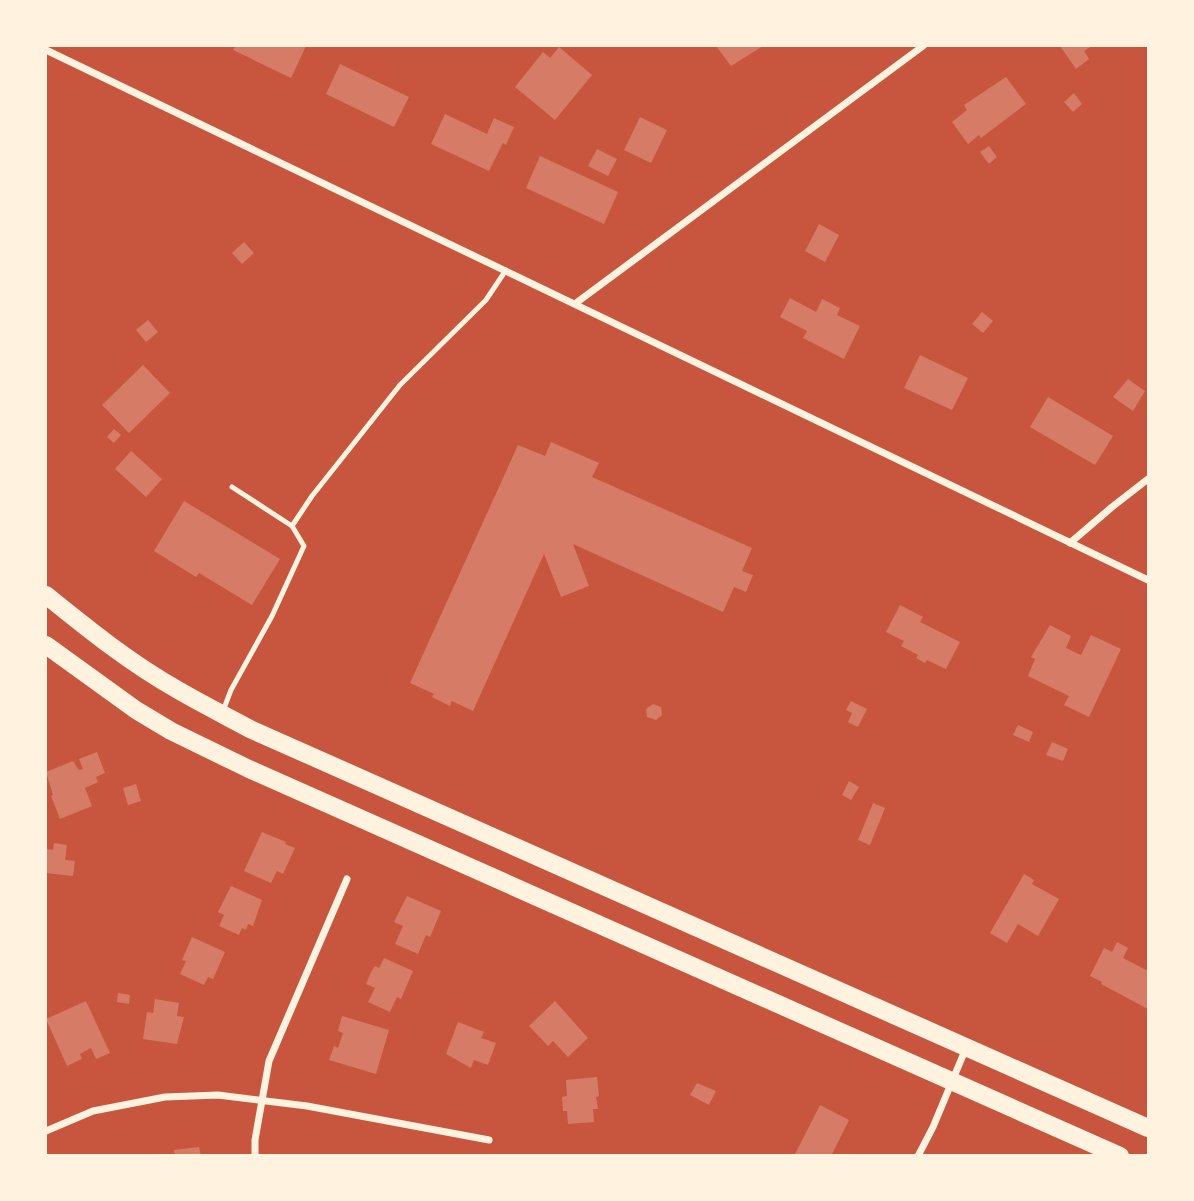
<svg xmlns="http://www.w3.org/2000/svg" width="1194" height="1201" viewBox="0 0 1194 1201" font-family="'Source Sans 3',sans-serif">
<rect width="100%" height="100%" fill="#c8553d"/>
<g fill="#d67c66">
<path d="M235,46H306L291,78L233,50Z"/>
<path d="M716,46H763L731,66Z"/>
<path d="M1060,46H1092L1084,51L1089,59L1076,69Z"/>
<path d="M559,47L592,75L555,120L515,87L543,52L550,58Z"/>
<path d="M340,64L409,97L394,127L326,94Z"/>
<path d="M1006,77L1026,104L981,138L979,135L968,144L952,122L967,110L964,105Z"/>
<path d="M1074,93L1082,104L1073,112L1064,102Z"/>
<path d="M445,114L487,134L494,118L514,127L506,145L503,143L489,171L431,144Z"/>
<path d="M640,117L667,130L651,163L624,150Z"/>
<path d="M989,146L997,157L989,164L980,152Z"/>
<path d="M597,149L617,159L608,176L588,166Z"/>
<path d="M540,156L618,192L604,224L526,188Z"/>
<path d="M819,224L839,235L825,262L805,251Z"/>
<path d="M244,242L254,253L242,264L232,253Z"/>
<path d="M790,298L816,312L822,299L840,308L837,315L860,326L844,359L803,338L807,331L780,317Z"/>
<path d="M982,312L993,321L983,333L972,324Z"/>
<path d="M148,320L158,332L146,342L136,330Z"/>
<path d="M920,355L968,378L952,410L904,388Z"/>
<path d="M143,365L170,393L129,433L102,405Z"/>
<path d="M1128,379L1145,391L1133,411L1113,397Z"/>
<path d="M1048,397L1113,436L1095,465L1030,427Z"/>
<path d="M114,429L121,435L114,443L107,437Z"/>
<path d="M551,442L599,463L592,477L752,548L742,571L753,575L746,592L734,587L723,612L573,544L589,586L561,597L544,554L473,711L452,701L450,706L432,697L434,694L410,683L518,445L545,456Z"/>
<path d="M131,451L162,479L146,497L115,469Z"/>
<path d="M184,501L280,559L252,605L199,573L196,577L154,551Z"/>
<path d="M900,605L923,617L920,622L960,642L946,669L927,660L925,663L916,658L918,655L901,646L904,641L886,632Z"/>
<path d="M1050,625L1071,636L1066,648L1081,655L1091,635L1121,649L1089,717L1064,705L1069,696L1028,676L1035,659L1031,657Z"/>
<path d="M851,701L867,709L858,727L848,722L852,713L846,710Z"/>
<path d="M653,704L661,707L662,715L656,720L647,717L646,709Z"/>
<path d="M1018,725L1033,732L1029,742L1013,735Z"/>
<path d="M1052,742L1068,749L1063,761L1046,755Z"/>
<path d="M97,752L105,773L96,777L98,782L85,788L92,806L60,819L51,796L53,795L46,772L73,761L79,770L83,769L79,759Z"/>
<path d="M849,781L859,787L851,800L842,795Z"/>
<path d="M136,784L141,801L128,805L123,788Z"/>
<path d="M873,803L885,808L870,845L858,840Z"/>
<path d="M262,832L286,842L285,844L295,848L283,874L277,871L271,883L244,871Z"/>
<path d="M54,843L67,845L65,860L75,861L73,876L46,873V849L53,850Z"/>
<path d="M1024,874L1034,880L1032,884L1059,899L1038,936L1018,924L1007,943L990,933Z"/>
<path d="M231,886L262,900L253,926L248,924L246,930L242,928L239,935L219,926L224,915L218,912Z"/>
<path d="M407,896L441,911L430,937L426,935L418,954L395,944L403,926L394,922Z"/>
<path d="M192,937L225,952L213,979L208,977L204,985L180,974L186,961L182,960Z"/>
<path d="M1117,942L1128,948L1123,958L1148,971V1009L1101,984L1102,982L1090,976L1104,948L1112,952Z"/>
<path d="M384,958L413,971L401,999L397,997L390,1012L368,1002L375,988L366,984L371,972L375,966L379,968Z"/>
<path d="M118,993L130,995L129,1004L117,1002Z"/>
<path d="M155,999L179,1003L177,1016L184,1017L177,1044L143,1039L147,1012L153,1013Z"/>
<path d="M86,1001L110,1053L96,1059L91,1048L80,1054L82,1059L67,1066L46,1019Z"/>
<path d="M555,1001L588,1038L568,1057L553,1041L548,1046L529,1026Z"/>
<path d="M342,1016L389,1030L376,1074L329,1060L334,1046L338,1048L343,1033L338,1031Z"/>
<path d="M458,1022L484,1032L481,1038L496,1043L488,1065L474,1060L471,1068L446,1054Z"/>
<path d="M597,1077L599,1096L596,1097L598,1109H593L594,1122L568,1124L567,1111H563L562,1097L567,1096L566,1080Z"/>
<path d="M697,1083L716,1091L709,1105L690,1095Z"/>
<path d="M820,1105L849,1120L831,1156H794Z"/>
<path d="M199,1147L201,1156H175L174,1150Z"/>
</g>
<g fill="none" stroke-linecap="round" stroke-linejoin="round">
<g stroke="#fff3e0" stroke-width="5">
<path d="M232,487L292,526L312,496L400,385L486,300L506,270"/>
<path d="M223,711L231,690L272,616L304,546L292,526"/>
</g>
<g stroke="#fff3e0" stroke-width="7">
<path d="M46,50L1148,580"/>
<path d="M576,303L923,46"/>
<path d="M1070,543L1112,507L1148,479"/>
<path d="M46,1131L93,1111L165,1097L218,1095L307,1106L489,1140"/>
<path d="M255,1156V1140L269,1061L347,879"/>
<path d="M918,1156L933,1127L966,1048"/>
</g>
<g stroke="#fff3e0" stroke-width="18">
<path d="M46,595C88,629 130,663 178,690C202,704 226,716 250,729L1148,1128"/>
<path d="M46,645L136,710L171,731L249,769L1120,1156"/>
</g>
</g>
<rect width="1194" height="1201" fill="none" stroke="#fff3e0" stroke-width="94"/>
</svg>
